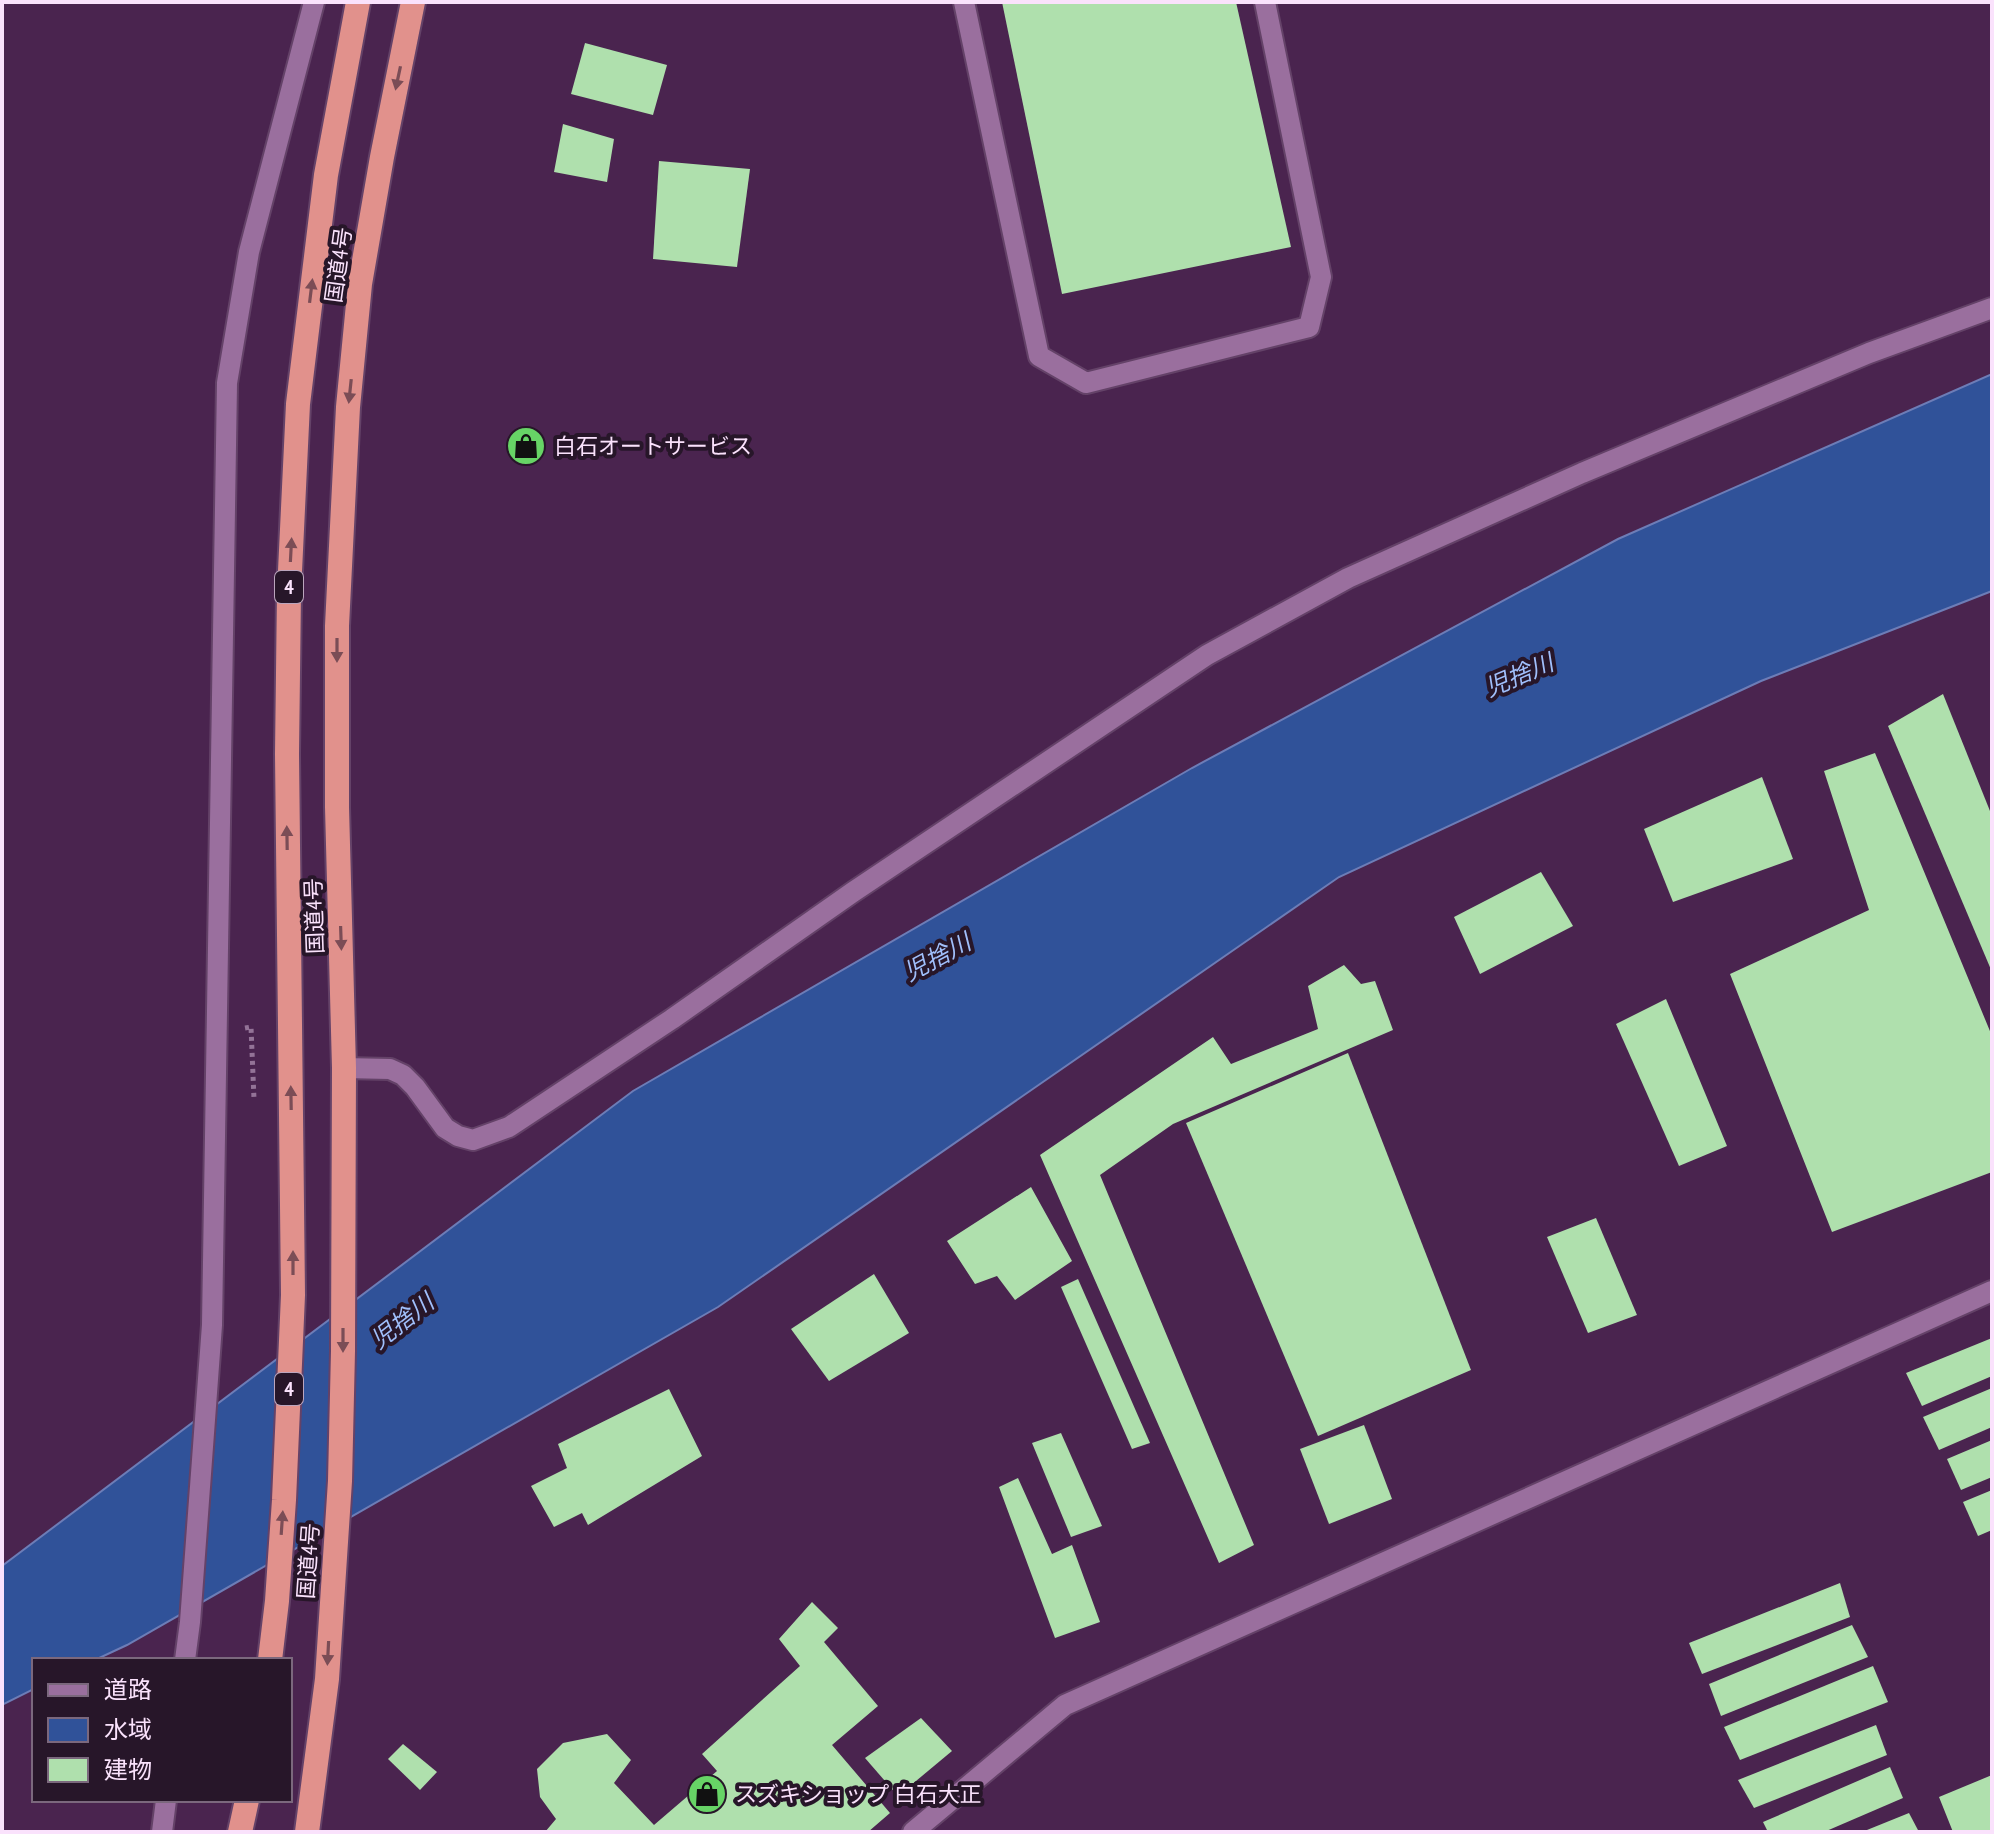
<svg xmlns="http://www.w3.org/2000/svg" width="1994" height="1834" viewBox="0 0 1994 1834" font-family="'PT Sans Narrow','Noto Sans JP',sans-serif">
<rect width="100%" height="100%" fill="#4a244f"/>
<path fill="#305299" stroke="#6d7db7" stroke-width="2" d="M1992,374V591L1761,681L1339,877L718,1307L127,1645L95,1660H34V1689L2,1705V1566L633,1091L1192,768L1618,539Z"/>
<g fill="#afe0ad">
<path d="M1002,2H1236L1291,247L1062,294Z"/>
<path d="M585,43L667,65L653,115L571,94Z"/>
<path d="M563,124L614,139L607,182L554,172Z"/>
<path d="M659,161L750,169L737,267L653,259Z"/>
<path d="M1943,694L1992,816V972L1888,726Z"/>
<path d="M1875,753L1992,1036V1172L1832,1232L1730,974L1869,910L1824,771Z"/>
<path d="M1762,777L1793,859L1673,902L1644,829Z"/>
<path d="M1541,872L1573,926L1480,974L1454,917Z"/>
<path d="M1344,965L1361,984L1375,981L1393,1030L1173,1124L1100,1175L1254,1545L1219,1563L1040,1155L1213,1037L1231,1064L1318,1029L1308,986Z"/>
<path d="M1666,999L1727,1146L1679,1166L1616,1024Z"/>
<path d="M1348,1053L1471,1370L1318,1436L1186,1123Z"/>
<path d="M1031,1187L1072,1261L1015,1300L997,1276L975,1284L947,1241Z"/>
<path d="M1596,1218L1637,1315L1588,1333L1547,1237Z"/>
<path d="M874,1274L909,1333L829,1381L791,1329Z"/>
<path d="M1078,1279L1150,1443L1132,1449L1061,1287Z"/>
<path d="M1992,1338V1376L1922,1406L1906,1373Z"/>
<path d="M1992,1388V1427L1939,1450L1923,1417Z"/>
<path d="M669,1389L702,1456L588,1525L582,1513L554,1527L531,1486L567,1468L558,1444Z"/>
<path d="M1364,1425L1392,1499L1329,1524L1300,1449Z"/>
<path d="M1061,1433L1102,1526L1071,1537L1032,1443Z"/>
<path d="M1992,1440V1477L1961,1490L1947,1459Z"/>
<path d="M1018,1478L1052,1554L1072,1545L1100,1622L1055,1638L999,1487Z"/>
<path d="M1992,1490V1530L1978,1536L1963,1502Z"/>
<path d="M1840,1583L1850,1617L1702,1674L1689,1643Z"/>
<path d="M812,1602L838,1628L824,1642L878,1706L832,1745L890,1813L868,1832H545L556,1819L540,1797L537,1769L563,1743L607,1734L631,1760L614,1783L654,1825L717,1771L702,1754L800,1666L779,1639Z"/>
<path d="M1852,1625L1868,1657L1721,1716L1709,1684Z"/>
<path d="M1873,1666L1888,1702L1740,1760L1724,1727Z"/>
<path d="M921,1718L952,1751L898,1796L865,1758Z"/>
<path d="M1876,1725L1887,1755L1754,1808L1738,1780Z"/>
<path d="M403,1744L437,1772L420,1790L388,1759Z"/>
<path d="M1890,1767L1903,1798L1824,1832H1768L1763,1822Z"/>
<path d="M1992,1775V1832H1953L1939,1797Z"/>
<path d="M1909,1813L1919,1832H1862Z"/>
</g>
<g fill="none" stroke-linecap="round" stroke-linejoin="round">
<g stroke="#644268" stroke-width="24">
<g id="minor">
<path d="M964,2L1039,356L1086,383L1309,327L1321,277L1265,2"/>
<path d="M344,1068L390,1069L403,1075L415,1087L445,1128L458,1136L473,1140L509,1127L672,1019L853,892L1207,655L1348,578L1582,473L1869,353L1992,308"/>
<path d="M185,1660L190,1622L212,1325L227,383L249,252L314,2"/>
<path d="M162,1832L166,1800"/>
<path d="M913,1832L1065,1705L1992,1291"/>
</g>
</g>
<g stroke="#644268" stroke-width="28">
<g id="highway">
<path d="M270,1660L277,1601L284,1500L293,1295L287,754L289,592L298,404L326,175L358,2"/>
<path d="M240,1832L247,1800"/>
<path d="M307,1832L327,1679L340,1481L343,1351L344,1068L337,807V626L348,407L360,284L382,157L413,2"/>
</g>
</g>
<path stroke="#937397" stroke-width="5" stroke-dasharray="4 4" stroke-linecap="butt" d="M245,1028L251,1027L254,1099"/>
<use href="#minor" stroke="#9a6f9e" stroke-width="20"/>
<use href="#highway" stroke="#e1918c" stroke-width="24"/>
</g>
<defs><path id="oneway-solid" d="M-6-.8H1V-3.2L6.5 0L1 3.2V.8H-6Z" transform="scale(2)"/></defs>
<g fill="#7b4d56">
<use href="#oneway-solid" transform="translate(398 78) rotate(102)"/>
<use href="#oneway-solid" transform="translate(311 291) rotate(-83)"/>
<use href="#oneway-solid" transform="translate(350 391) rotate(96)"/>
<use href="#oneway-solid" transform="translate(291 550) rotate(-87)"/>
<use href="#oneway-solid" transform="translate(337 650) rotate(90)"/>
<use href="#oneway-solid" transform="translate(287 838) rotate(-91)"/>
<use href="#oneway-solid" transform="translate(341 938) rotate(88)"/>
<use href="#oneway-solid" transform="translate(291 1098) rotate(-91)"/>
<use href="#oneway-solid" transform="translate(293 1263) rotate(-90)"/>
<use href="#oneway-solid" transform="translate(343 1340) rotate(90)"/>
<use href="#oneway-solid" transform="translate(282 1523) rotate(-86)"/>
<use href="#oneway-solid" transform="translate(328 1653) rotate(93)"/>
</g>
<defs>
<g id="shop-disc" transform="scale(2)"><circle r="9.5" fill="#67d466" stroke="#271629"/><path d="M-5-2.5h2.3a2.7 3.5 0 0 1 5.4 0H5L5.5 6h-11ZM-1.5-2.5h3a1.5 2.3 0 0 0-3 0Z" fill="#111"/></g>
</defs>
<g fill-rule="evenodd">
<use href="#shop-disc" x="526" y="446"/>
<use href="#shop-disc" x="707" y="1794"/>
</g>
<g text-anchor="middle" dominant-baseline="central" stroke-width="8" stroke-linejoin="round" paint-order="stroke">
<g fill="#271629" stroke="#bba5bd" stroke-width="2">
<rect x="275" y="571" width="28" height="32" rx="6"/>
<rect x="275" y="1373" width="28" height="32" rx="6"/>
</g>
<g font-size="20" font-weight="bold" fill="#fae2fc">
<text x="289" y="587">4</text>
<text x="289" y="1389">4</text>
</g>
<g font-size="22" fill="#fae2fc" stroke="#271629">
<text transform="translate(338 265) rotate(-82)">国道4号</text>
<text transform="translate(314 916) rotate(-92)">国道4号</text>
<text transform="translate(308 1561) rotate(-86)">国道4号</text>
</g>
<g font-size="22" fill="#fae2fc" stroke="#271629" text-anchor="start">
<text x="554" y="446">白石オートサービス</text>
<text x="735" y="1794">スズキショップ 白石大正</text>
</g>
<g font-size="24" font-style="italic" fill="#a0bffb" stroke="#271629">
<text transform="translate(1519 675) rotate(-23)">児捨川</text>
<text transform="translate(937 957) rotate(-28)">児捨川</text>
<text transform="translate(402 1321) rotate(-38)">児捨川</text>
</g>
</g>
<rect width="1994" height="1834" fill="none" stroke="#fae2fc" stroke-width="8"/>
<rect x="32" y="1658" width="260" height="144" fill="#271629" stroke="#7b687d" stroke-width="2"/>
<rect x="48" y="1684" width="40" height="12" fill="#9a6f9e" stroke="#7b687d" stroke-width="2"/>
<text x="104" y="1698" font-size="24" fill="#fae2fc">道路</text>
<rect x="48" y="1718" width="40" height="24" fill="#305299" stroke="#7b687d" stroke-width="2"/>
<text x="104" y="1738" font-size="24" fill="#fae2fc">水域</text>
<rect x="48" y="1758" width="40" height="24" fill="#afe0ad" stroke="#7b687d" stroke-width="2"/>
<text x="104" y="1778" font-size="24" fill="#fae2fc">建物</text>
</svg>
